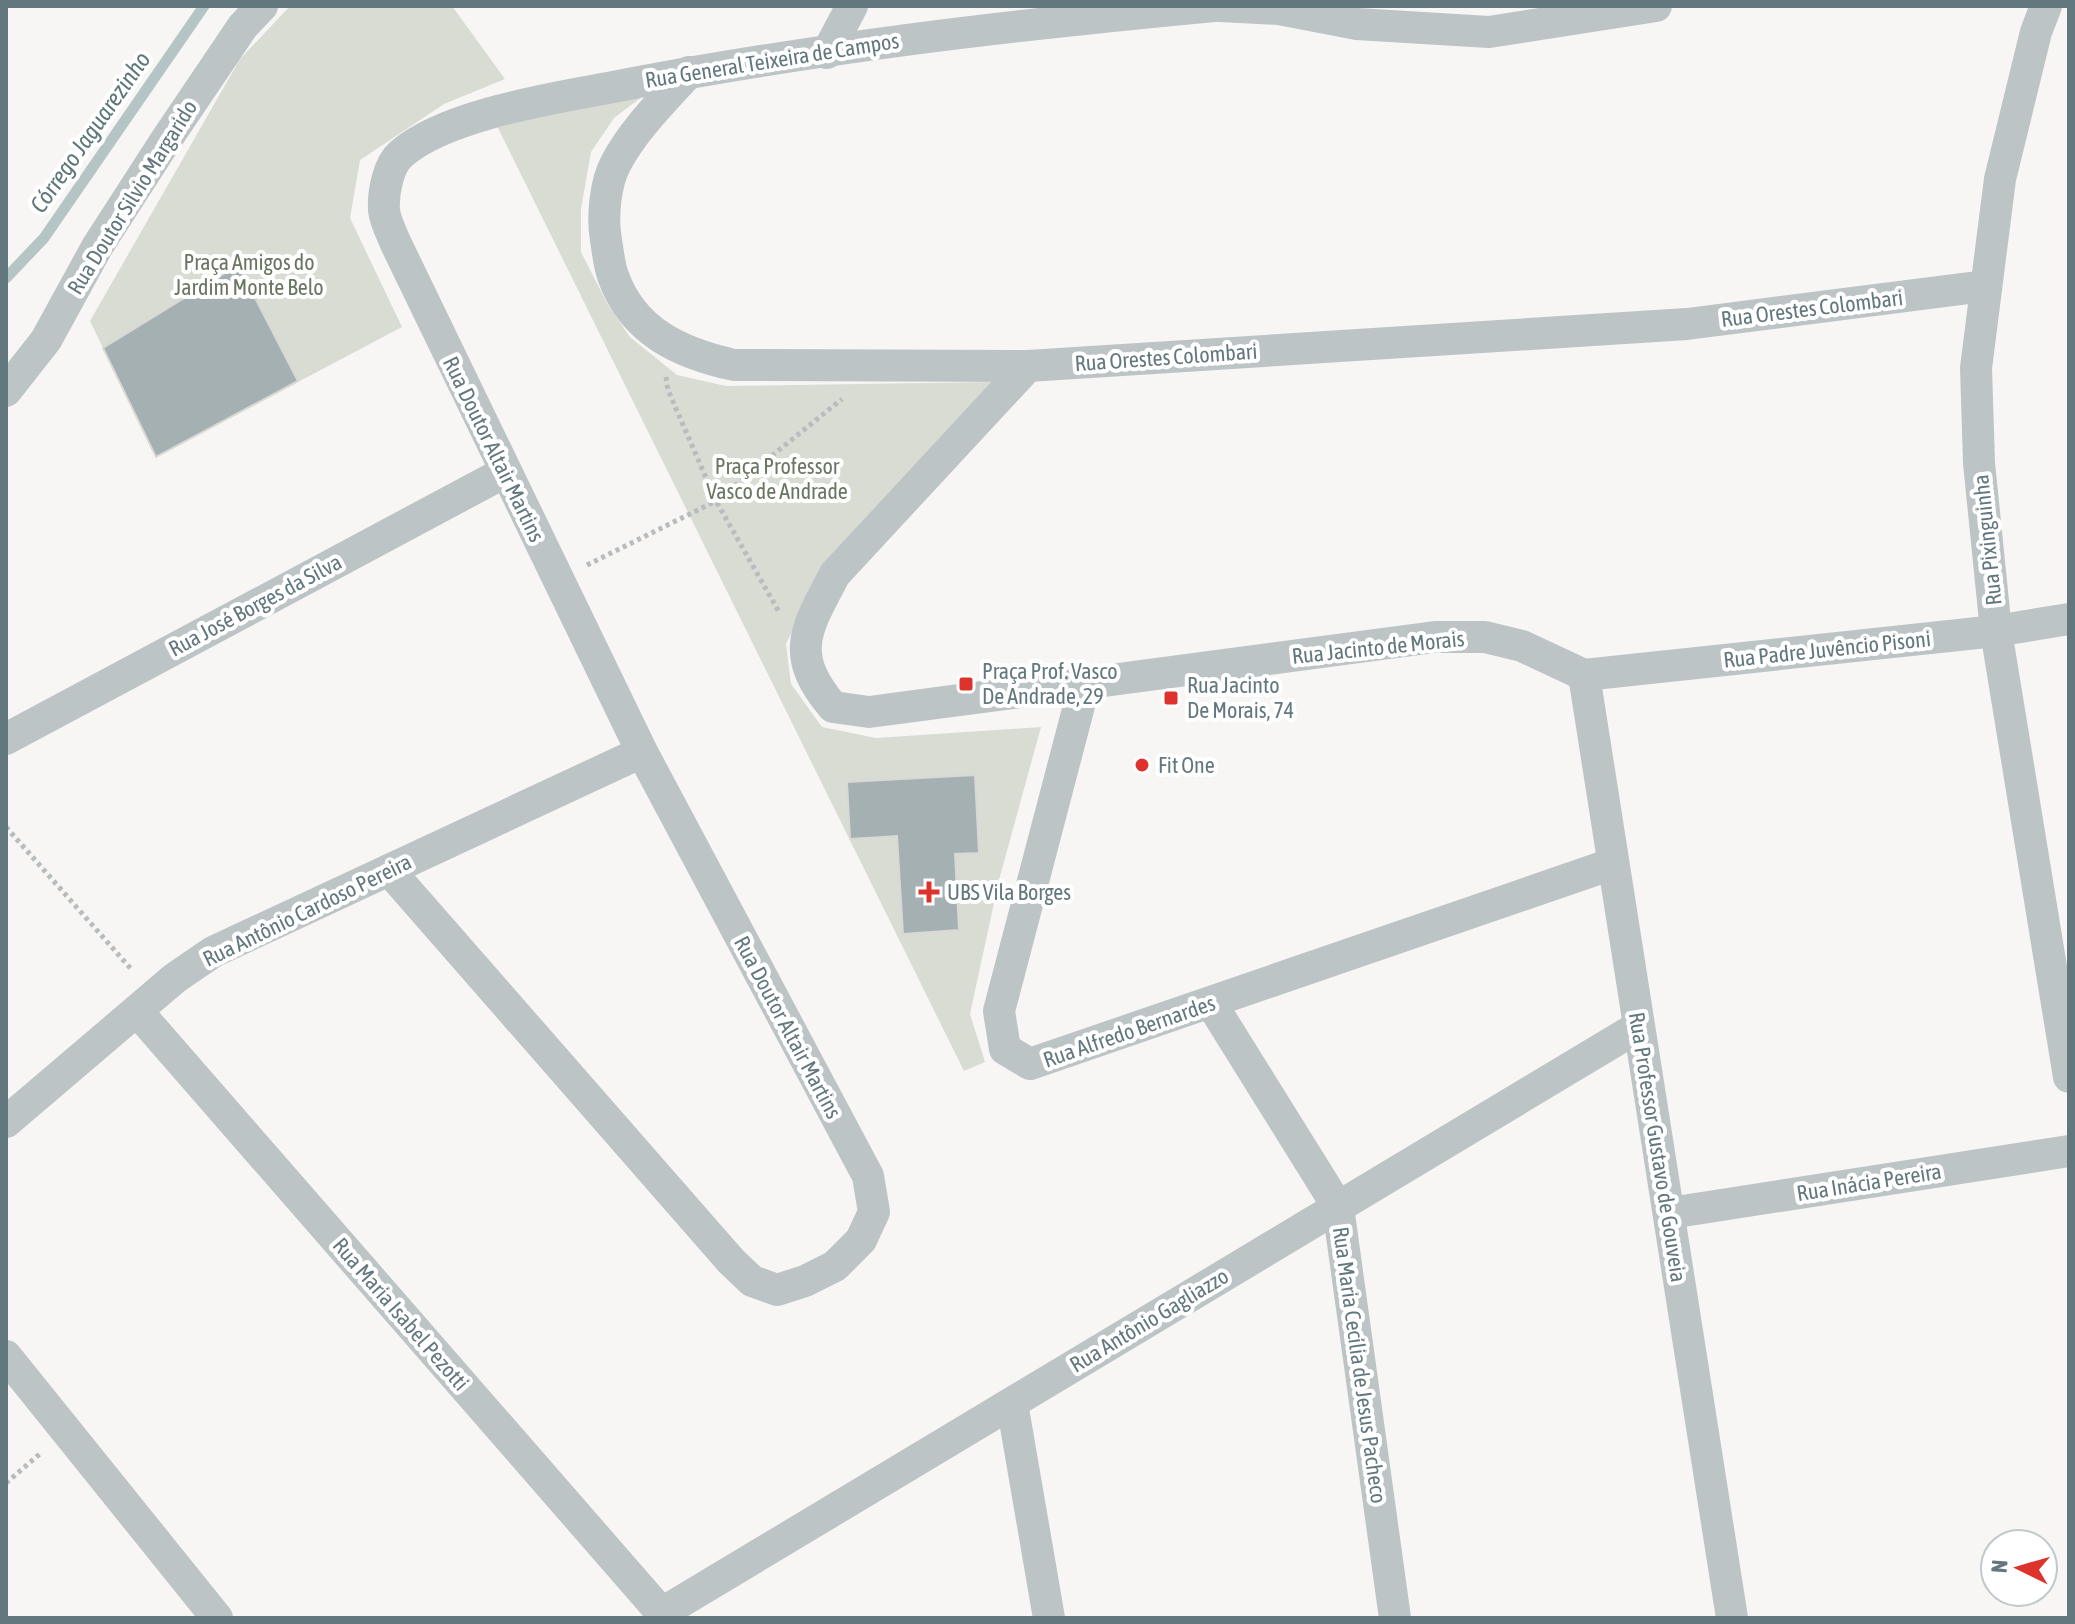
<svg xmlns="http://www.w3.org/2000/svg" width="2075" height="1624" viewBox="0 0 2075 1624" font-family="'Asap Condensed',sans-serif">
<rect width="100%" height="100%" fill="#f7f6f4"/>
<g fill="#d8dcd3">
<path d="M290,6H452L505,79L444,104L360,160L350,218L402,327L156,457L90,321L240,59Z"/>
<path d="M651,90L614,118L591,152L581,209V252L608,305L630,337L677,375L726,386L992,382L807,600L786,644L791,684L822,727L876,738L1041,727L999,880L970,1014L985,1062L964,1071L496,124Z"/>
</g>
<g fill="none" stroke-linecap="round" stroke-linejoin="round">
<path stroke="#b5c5c6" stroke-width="11" d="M6,278L44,238L204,6"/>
</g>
<g fill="#a5b0b3" stroke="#d8d8d6" stroke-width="2">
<path d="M238,265L298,381L156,457L103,348Z"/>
<path d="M975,775L979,853L955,854L959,930L903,934L897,836L850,839L847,782Z"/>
</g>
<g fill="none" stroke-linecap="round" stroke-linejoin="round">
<g stroke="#b8bcbe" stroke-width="5" stroke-dasharray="4 4" stroke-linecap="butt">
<path d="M666,377L668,390L716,501L779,612"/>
<path d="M587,565L716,501L842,399"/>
<path d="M6,827L132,970"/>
<path d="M6,1483L42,1452"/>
</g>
<g stroke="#bdc4c6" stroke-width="32">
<path d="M1220,6L1279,9L1357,24L1489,32L1656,6"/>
<path d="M2046,6L2036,32L2000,179L1976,368L1979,463L1996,631L2069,1077"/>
<path d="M827,53L852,6"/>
<path d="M689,72C664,100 634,129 616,163C605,183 602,218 606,240C608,252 609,265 613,276C633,332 680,353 734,365L1028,366L1687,324L1985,286"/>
<path d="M1028,366L835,574C806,629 788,654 833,707L869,712L1435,637H1485L1522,646L1584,675"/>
<path d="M6,391L46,340L97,247L166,140L243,26L262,6"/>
<path d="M1584,675L1732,1618"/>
<path d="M1584,675L1996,631L2069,619"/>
<path d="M1085,683L999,1011L1005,1049L1030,1064L1612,864"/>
<path d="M6,739L505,472"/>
<path d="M389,870L731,1261L752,1281L777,1290L805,1281L835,1266L861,1240L874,1212L868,1176L642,752L396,244C392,234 385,221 384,210C383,193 388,165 401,154C445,115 550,99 608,88C808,49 1011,25 1214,6"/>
<path d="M1211,1003L1338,1207L1395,1618"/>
<path d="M137,1011L666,1618"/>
<path d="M6,1122L175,978L213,952L642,752"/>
<path d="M1670,1213L2069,1151"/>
<path d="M6,1356L217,1618"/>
<path d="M1012,1403L1049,1618"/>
<path d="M662,1613L1638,1027"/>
</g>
</g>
<g fill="#de322c" stroke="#fff" stroke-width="3">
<rect x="958" y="676" width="16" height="16" rx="4"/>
<rect x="1163" y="690" width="16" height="16" rx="4"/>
<circle cx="1142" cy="765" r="8"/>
<path d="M925 880h8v8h8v8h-8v8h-8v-8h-8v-8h8z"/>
</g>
<g text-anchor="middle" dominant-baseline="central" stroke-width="8" stroke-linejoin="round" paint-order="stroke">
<g font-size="22" fill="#63787e" stroke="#fff">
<text transform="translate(772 60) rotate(-9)">Rua General Teixeira de Campos</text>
<text transform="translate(132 197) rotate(-58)">Rua Doutor Silvio Margarido</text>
<text transform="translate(1812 308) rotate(-7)">Rua Orestes Colombari</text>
<text transform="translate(1166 357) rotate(-4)">Rua Orestes Colombari</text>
<text transform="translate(494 449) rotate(64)">Rua Doutor Altair Martins</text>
<text transform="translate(1987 540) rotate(-96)">Rua Pixinguinha</text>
<text transform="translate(255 605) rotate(-28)">Rua José Borges da Silva</text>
<text transform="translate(1378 647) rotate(-6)">Rua Jacinto de Morais</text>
<text transform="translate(1827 649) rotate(-6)">Rua Padre Juvêncio Pisoni</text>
<text transform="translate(307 910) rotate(-26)">Rua Antônio Cardoso Pereira</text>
<text transform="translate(788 1027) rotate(62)">Rua Doutor Altair Martins</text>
<text transform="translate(1129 1031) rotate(-19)">Rua Alfredo Bernardes</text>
<text transform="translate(1658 1147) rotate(81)">Rua Professor Gustavo de Gouveia</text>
<text transform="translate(1869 1182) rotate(-9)">Rua Inácia Pereira</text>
<text transform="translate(401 1314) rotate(49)">Rua Maria Isabel Pezotti</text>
<text transform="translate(1149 1320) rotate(-31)">Rua Antônio Gagliazzo</text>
<text transform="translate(1360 1365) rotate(82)">Rua Maria Cecília de Jesus Pacheco</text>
</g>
<g font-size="22" fill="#697661" stroke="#fff">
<text x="249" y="262">Praça Amigos do<tspan x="249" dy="25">Jardim Monte Belo</tspan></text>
<text x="777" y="466">Praça Professor<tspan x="777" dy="25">Vasco de Andrade</tspan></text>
</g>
<g font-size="22" fill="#63787e" stroke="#fff" text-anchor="start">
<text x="982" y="671">Praça Prof. Vasco<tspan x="982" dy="25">De Andrade, 29</tspan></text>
<text x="1187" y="685">Rua Jacinto<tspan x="1187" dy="25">De Morais, 74</tspan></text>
<text x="1158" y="765">Fit One</text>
<text x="947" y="892">UBS Vila Borges</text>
</g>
<g font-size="24" font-style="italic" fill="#5e7779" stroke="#fff">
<text transform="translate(90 132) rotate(-55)">Córrego Jaguarezinho</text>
</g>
</g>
<rect width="2075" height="1624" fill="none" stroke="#63787e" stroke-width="16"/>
<g transform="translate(2019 1568) rotate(275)"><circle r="38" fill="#ffffff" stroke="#c1c9cb" stroke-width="2"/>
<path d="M0-6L14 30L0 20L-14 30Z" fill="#de322c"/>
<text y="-12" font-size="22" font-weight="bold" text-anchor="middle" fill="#63787e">N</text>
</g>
</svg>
